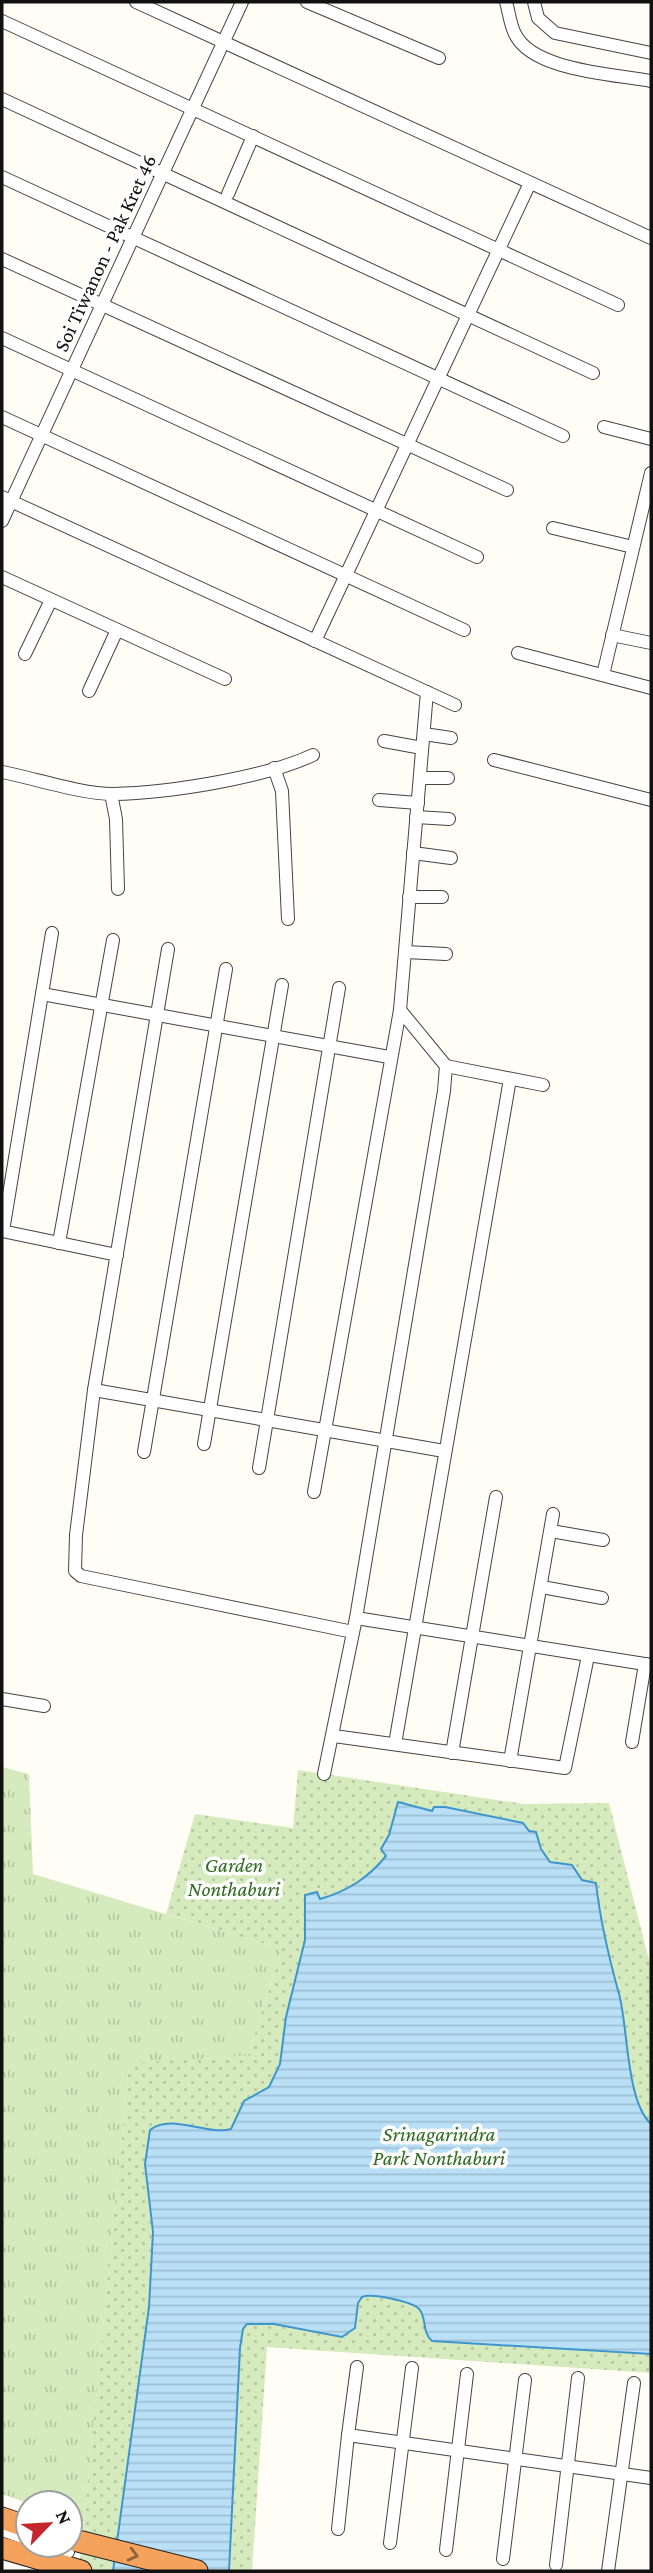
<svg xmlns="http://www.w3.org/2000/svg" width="653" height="2573" viewBox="0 0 653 2573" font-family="'Crimson Pro',serif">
<defs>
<pattern id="grass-tufts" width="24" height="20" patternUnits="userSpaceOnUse" patternTransform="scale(1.75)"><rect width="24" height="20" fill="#d5ebbd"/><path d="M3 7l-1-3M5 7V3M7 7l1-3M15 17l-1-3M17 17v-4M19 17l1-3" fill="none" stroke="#b6c8a1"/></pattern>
<pattern id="park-dots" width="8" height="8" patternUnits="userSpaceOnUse" patternTransform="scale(1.75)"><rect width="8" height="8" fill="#d5ebbd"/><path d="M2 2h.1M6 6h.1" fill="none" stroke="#b6c8a1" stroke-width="1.8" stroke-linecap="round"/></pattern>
<pattern id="water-rules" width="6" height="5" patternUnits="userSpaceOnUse" patternTransform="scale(1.75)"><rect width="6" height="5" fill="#b9e0f7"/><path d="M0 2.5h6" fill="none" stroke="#9ebfd3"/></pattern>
</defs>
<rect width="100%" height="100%" fill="#fffdf5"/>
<path fill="url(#grass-tufts)" d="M2,1767L29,1774L33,1874L282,1949L248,2056L129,2064L84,2522L70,2517V2503H28L2,2494Z"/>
<path fill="url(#park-dots)" d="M298,1770L524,1804L609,1803L651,1968V2373L267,2347L252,2571H79L129,2063L248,2056L282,1949L166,1914L195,1814L293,1828Z"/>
<path fill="url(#water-rules)" stroke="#3f96cf" stroke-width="2" d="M398,1802L432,1811L434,1807H445L523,1823L529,1831L536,1832L541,1849L550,1862L572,1865L582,1880L596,1883C600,1920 609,1958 619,1994C628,2025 626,2102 651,2124V2354L432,2341C422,2332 427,2321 420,2310C415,2302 372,2293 362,2297L358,2303L355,2328L342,2337L274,2324H247L243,2329L240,2348L229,2571H113L149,2307L153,2232L145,2164L150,2130C171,2113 208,2136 231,2129L244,2101L269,2087L280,2064L286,2017L305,1940V1895L317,1892L320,1899C348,1891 368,1878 386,1856L381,1849L389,1835Z"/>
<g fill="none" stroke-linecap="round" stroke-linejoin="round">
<g stroke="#444" stroke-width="14">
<g id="minor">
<path d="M136,2L651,238"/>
<path d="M307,2L439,58"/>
<path d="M506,2C509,12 510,24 515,34C533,71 614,74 651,81"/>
<path d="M534,2L538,18L555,33L651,53"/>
<path d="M2,21L618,305"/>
<path d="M2,99L593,373"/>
<path d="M2,177L563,436"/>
<path d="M228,194L253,136"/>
<path d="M2,259L507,490"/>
<path d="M2,338L477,557"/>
<path d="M2,417L464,630"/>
<path d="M604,427L651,439"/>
<path d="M2,497L455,705"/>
<path d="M2,521L242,2"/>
<path d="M553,528L633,547"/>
<path d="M2,577L225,679"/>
<path d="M612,635L651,643"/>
<path d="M315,641L530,183"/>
<path d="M518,653L651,688"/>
<path d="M25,654L51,600"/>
<path d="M603,675L651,473"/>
<path d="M89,691L117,630"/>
<path d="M424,734L451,738"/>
<path d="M384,741L422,748"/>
<path d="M494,760L651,800"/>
<path d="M274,768L282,791L288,919"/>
<path d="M2,772C33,778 82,794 113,794C167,793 264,778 313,755"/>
<path d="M420,778H448"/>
<path d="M111,794L116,819L118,889"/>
<path d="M379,800L418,803"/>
<path d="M416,817L449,819"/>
<path d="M413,853L451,858"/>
<path d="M409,897H442"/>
<path d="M168,949L94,1390L76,1535L75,1571L81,1576L353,1632"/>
<path d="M405,952L446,954"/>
<path d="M42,994L389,1057"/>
<path d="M446,1066L543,1085"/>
<path d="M2,1231L117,1255"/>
<path d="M3,1231L52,933"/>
<path d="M59,1243L113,940"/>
<path d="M94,1390L444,1451"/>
<path d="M204,1444L282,985"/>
<path d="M144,1452L226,969"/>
<path d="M259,1468L339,988"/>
<path d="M314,1492L400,1010L427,692"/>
<path d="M551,1531L603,1540"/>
<path d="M542,1587L602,1598"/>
<path d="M356,1618L651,1665"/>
<path d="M2,1699L44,1706"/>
<path d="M334,1736L565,1768L588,1656"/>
<path d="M632,1742L645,1664"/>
<path d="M395,1744L510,1079"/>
<path d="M452,1753L496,1497"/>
<path d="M510,1761L553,1514"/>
<path d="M324,1774L356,1618L444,1091L446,1066L400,1010"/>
<path d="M348,2435L357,2367"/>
<path d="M338,2529L348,2435L651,2478"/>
<path d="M2,2530L28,2539"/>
<path d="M390,2543L412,2368"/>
<path d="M46,2545L68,2552"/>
<path d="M446,2550L467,2374"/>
<path d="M503,2559L525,2380"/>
<path d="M556,2565L578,2378"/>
<path d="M608,2571L634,2383"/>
</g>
</g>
<g stroke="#222" stroke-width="23">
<g id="motorway">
<path d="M2,2518L28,2527"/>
<path d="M70,2539L197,2571"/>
<path d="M2,2548L81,2571"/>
</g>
</g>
<use href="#minor" stroke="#fff" stroke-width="12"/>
<use href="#motorway" stroke="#f5a25d" stroke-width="21"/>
</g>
<defs><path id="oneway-chevron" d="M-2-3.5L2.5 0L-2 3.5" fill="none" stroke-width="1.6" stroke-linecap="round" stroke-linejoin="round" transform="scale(1.75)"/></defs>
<use stroke="#8e613b" href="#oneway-chevron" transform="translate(133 2555) rotate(14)"/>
<g text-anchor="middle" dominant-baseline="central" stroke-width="7" stroke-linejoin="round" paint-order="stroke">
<g font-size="21" fill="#111" stroke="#fff">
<text transform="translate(105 253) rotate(-65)">Soi Tiwanon - Pak Kret 46</text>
</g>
<g font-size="21" font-style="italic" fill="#2f6b1f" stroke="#fff">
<text x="234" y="1865">Garden<tspan x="234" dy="24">Nonthaburi</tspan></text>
<text x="439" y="2134">Srinagarindra<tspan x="439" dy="24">Park Nonthaburi</tspan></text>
</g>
</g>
<rect width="653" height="2573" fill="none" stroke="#111111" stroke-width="7"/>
<g transform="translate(49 2524) rotate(65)"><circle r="33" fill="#ffffff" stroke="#a0a0a0" stroke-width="2"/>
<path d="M0-5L12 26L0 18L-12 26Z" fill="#c4262e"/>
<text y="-10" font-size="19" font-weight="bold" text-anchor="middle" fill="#111111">N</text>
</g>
</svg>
